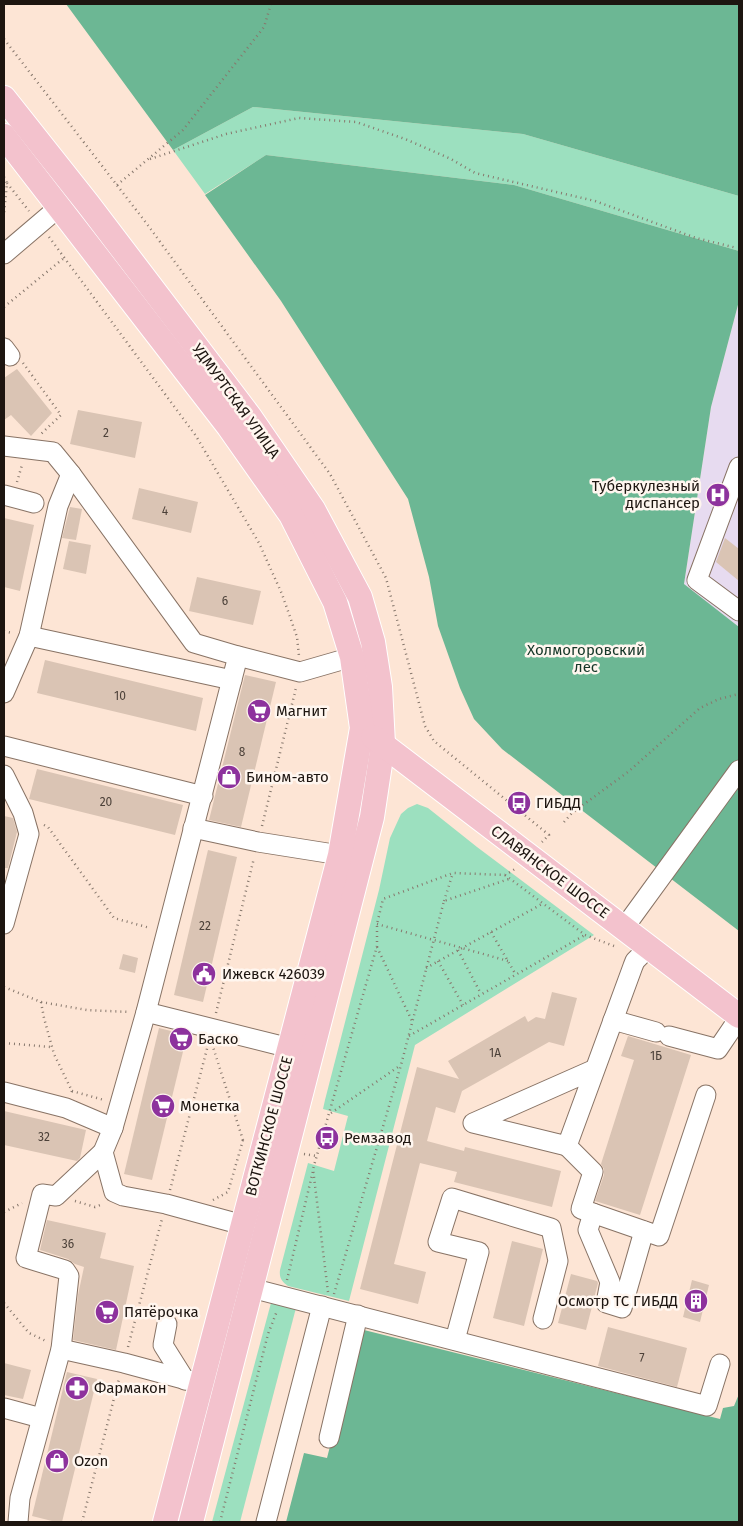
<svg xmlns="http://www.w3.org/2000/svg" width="743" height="1526" viewBox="0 0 743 1526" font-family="'Fira Sans',sans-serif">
<rect width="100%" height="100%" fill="#fde5d5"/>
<path fill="#e7dbf0" d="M739,301V627L684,584L711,407Z"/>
<g fill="#9ce0bf">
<path d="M253,107L523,134L739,196V251L514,185L266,155L205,194L173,150Z"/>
<path d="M417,804L428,808L477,847L594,935L415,1045L349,1301L288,1286C282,1282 279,1278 280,1270L308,1163L334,1171L348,1116L323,1109L325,1100L379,890L390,838L401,814L408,808Z"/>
<path d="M271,1303L297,1304L240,1522H212Z"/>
</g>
<g fill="#6cb794">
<path d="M66,4H739V196L523,134L253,107L173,150Z"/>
<path d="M266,155L514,185L739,251V301L711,407L684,584L739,627V931L502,749L474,719L460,688L438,626L429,577L408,499L281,301L205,195Z"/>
<path d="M360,1329L720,1419L723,1408L734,1406L739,1394V1522H286L304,1453L327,1458Z"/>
</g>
<g fill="#dac4b4">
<path d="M17,369L52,413L31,436L11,415L4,420V378Z"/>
<path d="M78,410L142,422L135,458L70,444Z"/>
<path d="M139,488L198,502L191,533L132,519Z"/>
<path d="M70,507L82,509L76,540L62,538Z"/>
<path d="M4,518L34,525L20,591L4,587Z"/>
<path d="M725,538L739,549V581L716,562Z"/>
<path d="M69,541L91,545L86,574L63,569Z"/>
<path d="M197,577L261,591L253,625L189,611Z"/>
<path d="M45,660L203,698L196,731L37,693Z"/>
<path d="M245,675L276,682L241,827L209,820Z"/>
<path d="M37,769L183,805L175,835L29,799Z"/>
<path d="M4,816L13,818L17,832L8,868H4Z"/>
<path d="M208,850L237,857L203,1002L174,995Z"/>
<path d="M123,954L138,958L135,973L119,969Z"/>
<path d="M552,992L577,998L564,1046L549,1042L462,1091L455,1113L436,1107L427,1141L464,1151L465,1147L561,1171L552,1207L454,1182L457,1172L420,1163L394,1264L426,1272L418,1304L360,1289L417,1067L459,1079L448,1061L525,1016L528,1022L536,1017L545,1019Z"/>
<path d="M159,1028L187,1035L152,1180L124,1174Z"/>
<path d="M628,1036L691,1055L640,1215L595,1201L604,1175V1169L601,1164L634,1060L621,1056Z"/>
<path d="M4,1111L86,1130L80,1158L77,1161L4,1145Z"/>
<path d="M47,1220L106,1233L100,1258L134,1266L116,1350L73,1340L78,1295L84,1267L75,1264L68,1259L40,1250Z"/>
<path d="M512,1241L543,1249L524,1326L493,1318Z"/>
<path d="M571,1274L597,1281L598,1283L586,1330L558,1323Z"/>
<path d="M692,1280L709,1285L700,1322L683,1317Z"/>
<path d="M608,1327L687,1348L677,1387L598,1366Z"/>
<path d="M4,1363L31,1370L23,1399L4,1395Z"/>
<path d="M67,1372L97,1379L62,1522H56L32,1516Z"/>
</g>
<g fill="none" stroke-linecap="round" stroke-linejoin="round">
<g stroke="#887365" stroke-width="21">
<g id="minor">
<path d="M4,254L78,191"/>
<path d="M4,348L10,356"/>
<path d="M4,446L53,452L71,474L58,506L29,636L4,693"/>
<path d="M739,467L697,580L739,611"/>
<path d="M71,474L194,643L238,656L146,1012L113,1128L103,1152L114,1192L123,1196L166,1204L243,1225"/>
<path d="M4,495L34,503"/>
<path d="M29,636L232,680"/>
<path d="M238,656L300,672L352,657"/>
<path d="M4,746L203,796"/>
<path d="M4,775L23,813L29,834L4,924"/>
<path d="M193,828L258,842L340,855"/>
<path d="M624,928L739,770"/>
<path d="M146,1012L290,1048"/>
<path d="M613,1020L656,1032"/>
<path d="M669,1036L718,1049L739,1018"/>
<path d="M595,1069L473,1123L567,1146L633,966L635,961L649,947"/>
<path d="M4,1092L66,1108L113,1128"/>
<path d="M567,1146L593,1172L581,1209L659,1236L706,1095"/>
<path d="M593,1213L588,1230L610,1282L606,1303L622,1308L644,1231"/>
<path d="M251,1288L707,1406L720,1364"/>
<path d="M167,1324L163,1345L185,1380"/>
<path d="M455,1340L479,1252L438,1242L452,1198L551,1228L558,1261L543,1319"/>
<path d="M61,1349L124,1363L202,1384"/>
<path d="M4,1408L41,1418"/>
<path d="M329,1438L358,1315"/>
<path d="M18,1522L20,1498L61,1349L69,1276L65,1270L26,1258L42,1194L56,1196L103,1152"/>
<path d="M266,1522L322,1306"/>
</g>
</g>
<g stroke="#fff" stroke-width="26">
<g id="major">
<path d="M4,98L88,204L250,417L313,509L360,597L373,642L380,687L383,744L372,817L191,1522"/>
<path d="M4,136L229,427L291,515L335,602L352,657L362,728L340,855L165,1522"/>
<path d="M373,737L739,1016"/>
</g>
</g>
<g stroke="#87786d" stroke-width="2.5" stroke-dasharray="1 4" stroke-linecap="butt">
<path d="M4,39L147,224L330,474L386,578L425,726L434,741L549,835L542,842"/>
<path d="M150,159L226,134L299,118L356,122L405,139L451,159L475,173L595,201L696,238L737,248"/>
<path d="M4,177L7,183L4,214"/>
<path d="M7,183L29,211"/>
<path d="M117,185L183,130L264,27L271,4"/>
<path d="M49,237L196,436L259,543L282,594L297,637L299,656"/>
<path d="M4,307L64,258"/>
<path d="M23,363L61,415L41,434"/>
<path d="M17,482L22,465"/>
<path d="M4,631L12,633"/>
<path d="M564,822L572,813L628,772L700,708L719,699L739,694"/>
<path d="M44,825L48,827L114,918L150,928"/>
<path d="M262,826L296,688"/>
<path d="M505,875L585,935L614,946"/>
<path d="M444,901L453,873"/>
<path d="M377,924L508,961"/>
<path d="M491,932L516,975"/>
<path d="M377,947L412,1021"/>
<path d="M458,950L481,994"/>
<path d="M438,961L463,1005"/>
<path d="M426,968L542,904"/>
<path d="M4,987L41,1002L87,1010L129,1012"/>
<path d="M41,1002L44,1018L54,1054L72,1091L71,1094"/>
<path d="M216,1013L254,858"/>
<path d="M409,1036L585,935"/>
<path d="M4,1043L51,1047"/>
<path d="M212,1044L243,1140H245"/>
<path d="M72,1091L104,1100"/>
<path d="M331,1113L401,1065"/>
<path d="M304,1154L317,1156"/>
<path d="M170,1190L208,1045"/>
<path d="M213,1200L228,1192L243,1140"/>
<path d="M75,1201L95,1207L103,1204"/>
<path d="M4,1212L22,1203"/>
<path d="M287,1280L313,1171"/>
<path d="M328,1292L313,1169L377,946V924L383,899L453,873L505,875L515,869"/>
<path d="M334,1294L401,1065L444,901L509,879"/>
<path d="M4,1303L29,1333L46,1341"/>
<path d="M128,1347L162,1219"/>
<path d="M82,1522L119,1379"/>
<path d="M220,1522L268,1334L277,1311"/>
</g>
<use href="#minor" stroke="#fff" stroke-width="19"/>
<use href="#major" stroke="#f3c2cd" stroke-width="24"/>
</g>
<defs>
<g id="hospital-disc" transform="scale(1.25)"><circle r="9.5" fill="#8d329d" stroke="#fff6ef"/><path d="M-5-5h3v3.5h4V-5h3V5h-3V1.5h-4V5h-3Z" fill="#fff"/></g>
<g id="supermarket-disc" transform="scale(1.25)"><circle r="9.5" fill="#8d329d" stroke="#fff6ef"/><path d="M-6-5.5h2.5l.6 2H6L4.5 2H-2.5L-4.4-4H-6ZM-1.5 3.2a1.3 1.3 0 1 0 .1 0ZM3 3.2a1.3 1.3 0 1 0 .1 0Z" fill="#fff"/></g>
<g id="shop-disc" transform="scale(1.25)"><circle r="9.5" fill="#8d329d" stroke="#fff6ef"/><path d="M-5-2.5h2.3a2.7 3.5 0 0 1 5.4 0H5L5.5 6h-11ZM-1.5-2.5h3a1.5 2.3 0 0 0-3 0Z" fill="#fff"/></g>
<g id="bus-disc" transform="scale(1.25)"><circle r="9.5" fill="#8d329d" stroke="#fff6ef"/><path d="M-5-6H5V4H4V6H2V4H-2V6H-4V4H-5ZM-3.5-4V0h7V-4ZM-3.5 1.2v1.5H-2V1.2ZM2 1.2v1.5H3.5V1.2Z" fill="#fff"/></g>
<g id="civic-disc" transform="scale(1.25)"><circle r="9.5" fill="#8d329d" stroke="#fff6ef"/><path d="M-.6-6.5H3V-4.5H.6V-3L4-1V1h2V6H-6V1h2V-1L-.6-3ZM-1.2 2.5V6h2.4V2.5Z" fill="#fff"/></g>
<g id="building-disc" transform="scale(1.25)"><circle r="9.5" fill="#8d329d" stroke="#fff6ef"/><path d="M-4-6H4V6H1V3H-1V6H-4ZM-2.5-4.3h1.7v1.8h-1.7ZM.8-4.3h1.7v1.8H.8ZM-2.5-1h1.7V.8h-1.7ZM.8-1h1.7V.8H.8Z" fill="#fff"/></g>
<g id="pharmacy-disc" transform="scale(1.25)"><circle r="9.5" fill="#8d329d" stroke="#fff6ef"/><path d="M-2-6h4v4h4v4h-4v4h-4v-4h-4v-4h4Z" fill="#fff"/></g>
</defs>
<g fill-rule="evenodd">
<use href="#hospital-disc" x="718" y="495"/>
<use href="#supermarket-disc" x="259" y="711"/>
<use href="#shop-disc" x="229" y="777"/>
<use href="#bus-disc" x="519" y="803"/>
<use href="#civic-disc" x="204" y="974"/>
<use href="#supermarket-disc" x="181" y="1039"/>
<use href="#supermarket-disc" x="163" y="1106"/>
<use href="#bus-disc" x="327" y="1138"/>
<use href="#building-disc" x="696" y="1301"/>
<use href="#supermarket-disc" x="107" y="1312"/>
<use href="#pharmacy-disc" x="77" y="1388"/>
<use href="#shop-disc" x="57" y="1461"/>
</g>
<g text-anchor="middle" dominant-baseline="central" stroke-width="5" stroke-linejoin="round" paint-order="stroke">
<g font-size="12" fill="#4c4139">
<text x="106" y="433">2</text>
<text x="165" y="511">4</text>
<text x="225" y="601">6</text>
<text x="120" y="696">10</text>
<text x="242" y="752">8</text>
<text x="106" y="802">20</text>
<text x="205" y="926">22</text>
<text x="495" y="1053">1А</text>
<text x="656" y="1056">1Б</text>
<text x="44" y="1137">32</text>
<text x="68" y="1244">36</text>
<text x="642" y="1358">7</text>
</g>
<g font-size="15" fill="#1d1510" stroke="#fff6ef">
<text transform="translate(236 401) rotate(54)">УДМУРТСКАЯ УЛИЦА</text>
<text transform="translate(550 872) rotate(37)">СЛАВЯНСКОЕ ШОССЕ</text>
<text transform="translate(269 1126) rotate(-75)">ВОТКИНСКОЕ ШОССЕ</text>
</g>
<g font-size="15" fill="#1d1510" stroke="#fff6ef" text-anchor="start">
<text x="700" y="486" text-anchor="end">Туберкулезный<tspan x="700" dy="17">диспансер</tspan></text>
<text x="276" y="711">Магнит</text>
<text x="246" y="777">Бином-авто</text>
<text x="536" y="803">ГИБДД</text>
<text x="222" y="974">Ижевск 426039</text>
<text x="198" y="1039">Баско</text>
<text x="180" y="1106">Монетка</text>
<text x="344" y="1138">Ремзавод</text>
<text x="678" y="1301" text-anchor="end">Осмотр ТС ГИБДД</text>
<text x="124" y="1312">Пятёрочка</text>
<text x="94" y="1388">Фармакон</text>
<text x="74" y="1461">Ozon</text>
</g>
<g font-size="15" fill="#143627" stroke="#fff6ef">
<text x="586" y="650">Холмогоровский<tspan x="586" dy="17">лес</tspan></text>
</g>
</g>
<rect width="743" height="1526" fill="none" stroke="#1d1510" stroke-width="10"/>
</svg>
